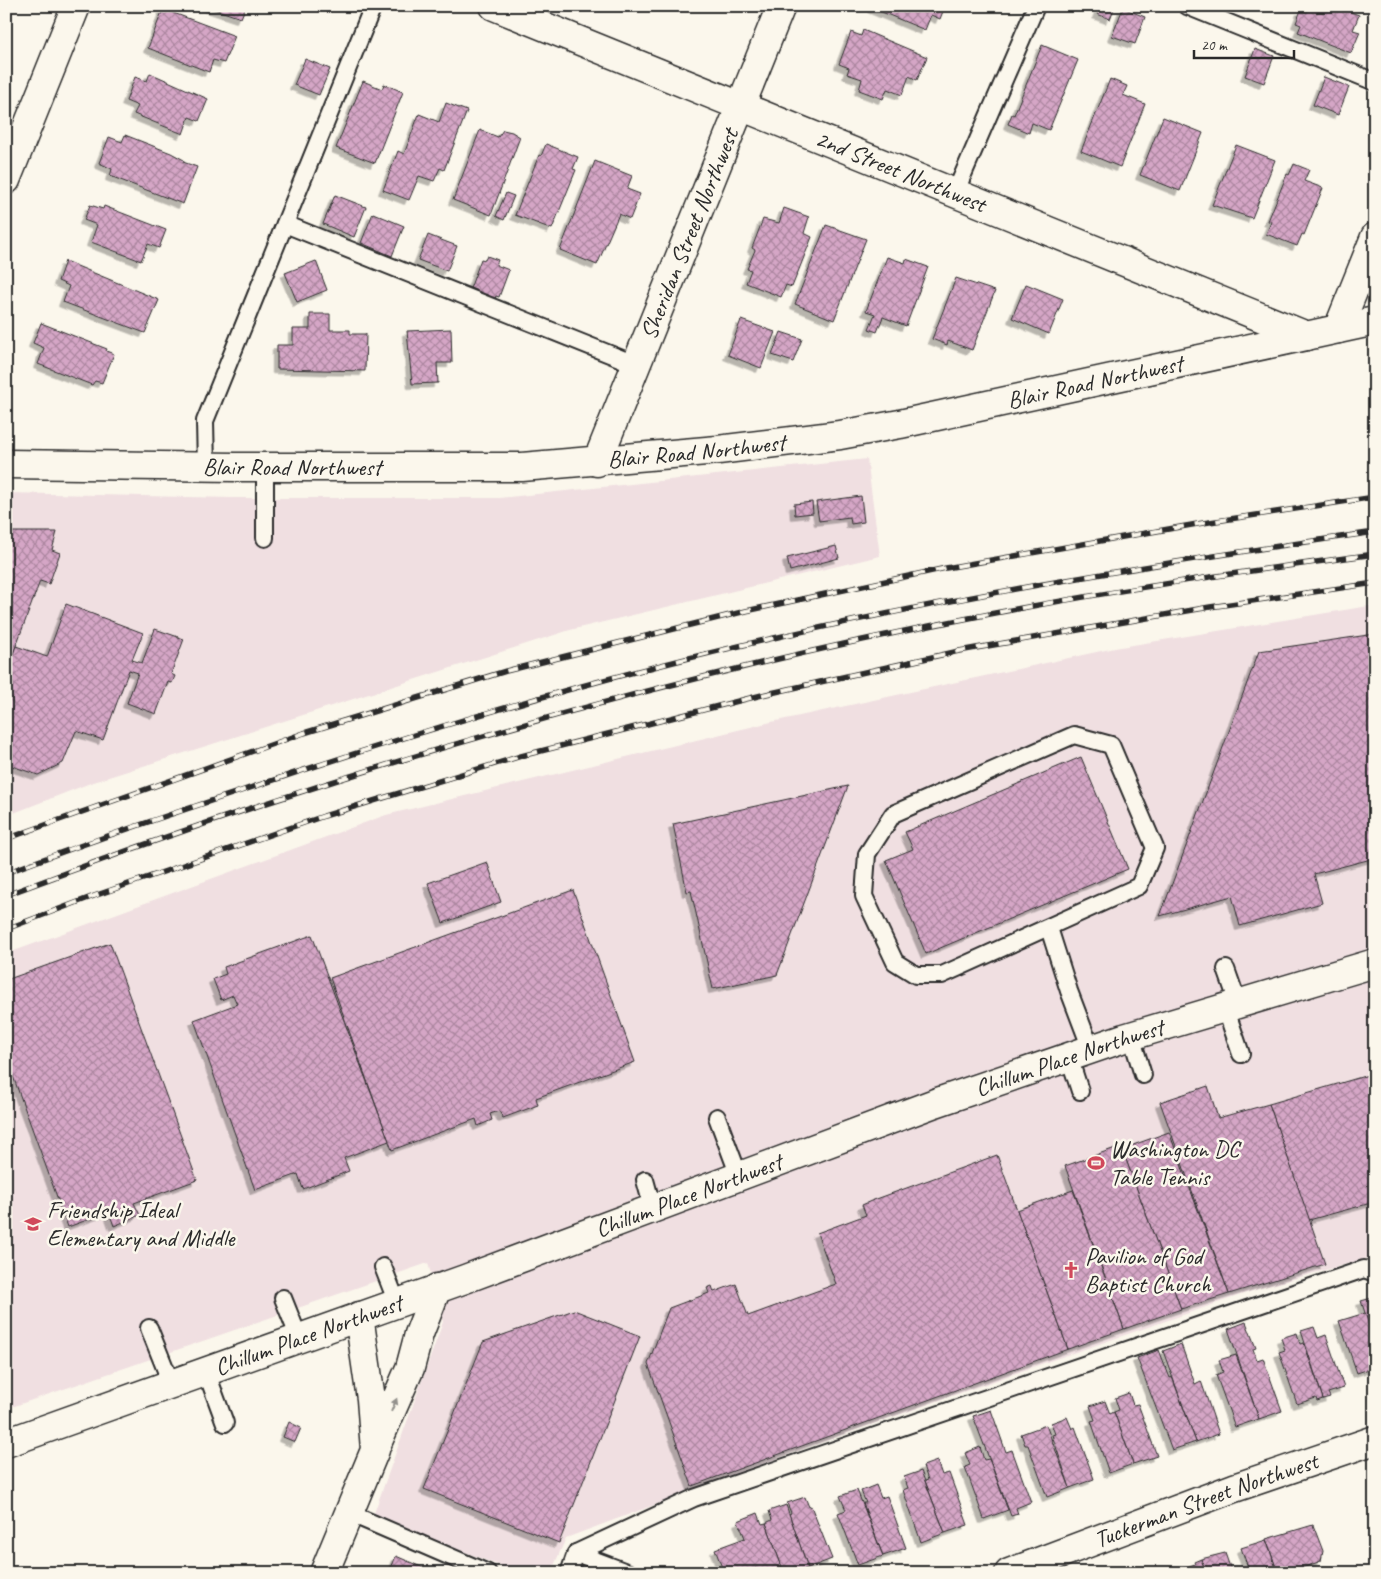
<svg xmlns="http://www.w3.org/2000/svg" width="1381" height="1579" viewBox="0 0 1381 1579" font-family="Caveat,sans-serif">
<defs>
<pattern id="building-cross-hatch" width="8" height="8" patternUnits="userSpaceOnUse" patternTransform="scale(1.25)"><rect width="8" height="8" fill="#d5a6c6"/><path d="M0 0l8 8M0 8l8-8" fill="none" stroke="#ad87a1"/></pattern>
<filter id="shadow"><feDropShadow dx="-4.5" dy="4.5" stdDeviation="0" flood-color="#0004"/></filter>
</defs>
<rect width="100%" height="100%" fill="#fbf7ec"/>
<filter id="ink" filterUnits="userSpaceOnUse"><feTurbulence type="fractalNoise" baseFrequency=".02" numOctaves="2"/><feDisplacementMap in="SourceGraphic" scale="10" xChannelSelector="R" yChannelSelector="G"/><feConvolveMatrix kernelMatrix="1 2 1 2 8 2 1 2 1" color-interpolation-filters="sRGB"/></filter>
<g filter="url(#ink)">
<g fill="#f0dfe1">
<path d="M867,459L880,556L570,630L93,782L6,816V493L233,498H499Z"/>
<path d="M1375,605V1256L1258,1289L1044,1363L803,1449L566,1538L553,1568L541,1573H518L373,1516L443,1322L428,1263L6,1409V954L386,815L767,723L1115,648Z"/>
</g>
<g fill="url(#building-cross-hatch)" stroke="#2b2b2b" filter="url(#shadow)">
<path d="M205,6H246L241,18Z"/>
<path d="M873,6H945L940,19L931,15L925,30L872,8Z"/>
<path d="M1100,6H1115L1110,19L1097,14Z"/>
<path d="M1309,6H1350L1348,11L1359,15L1353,30L1360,32L1351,53L1298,32L1301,25L1296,23L1301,10L1307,12Z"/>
<path d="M1123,8L1145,17L1135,44L1112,36Z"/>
<path d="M163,9L235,36L224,63L213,60L209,72L148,48Z"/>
<path d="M863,30L927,57L917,80L909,76L902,95L887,89L883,99L859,90L862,79L847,74L849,68L839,64L851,32L861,36Z"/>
<path d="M1042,45L1078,60L1049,130L1032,123L1029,133L1008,124L1012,114L1014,115Z"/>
<path d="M1255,49L1274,56L1264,83L1245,76Z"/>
<path d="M305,59L330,69L319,95L294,85Z"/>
<path d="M150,73L208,99L199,121L189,117L183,134L134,114L138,106L126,101L135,77L147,81Z"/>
<path d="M1324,77L1349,87L1338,115L1313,105Z"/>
<path d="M1110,79L1127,86L1123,95L1145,104L1120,167L1081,151Z"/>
<path d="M363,81L382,89L384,84L403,92L375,163L336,148Z"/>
<path d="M446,103L467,111L444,170L440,168L434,181L419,176L409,200L383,190L398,151L404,154L419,114L439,122Z"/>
<path d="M1163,117L1203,133L1180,191L1140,175Z"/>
<path d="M480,130L498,137L503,130L512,132L520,137L491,215L453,200Z"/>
<path d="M125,135L171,153L184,160L183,162L197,167L183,204L110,176L112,169L99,163L109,137L122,142Z"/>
<path d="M546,144L578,157L573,169L576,170L552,229L515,215L539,155L541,156Z"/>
<path d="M1236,145L1275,160L1252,218L1212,205Z"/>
<path d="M595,161L632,176L627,189L640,194L630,219L619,214L597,265L560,250Z"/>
<path d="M1294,164L1309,170L1304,181L1323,188L1304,235L1302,234L1297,246L1266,234L1271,222L1268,221L1287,174L1289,175Z"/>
<path d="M506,193L514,196L504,220L496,216Z"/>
<path d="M335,195L366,207L354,237L323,224Z"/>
<path d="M90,205L103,209L104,206L166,230L159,248L148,244L141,261L91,242L97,225L84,220Z"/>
<path d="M784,208L809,217L804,233L812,237L792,287L786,285L781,297L746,283L751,270L747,269L755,250L752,248L763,219L779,223Z"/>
<path d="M373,213L404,226L392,256L361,243Z"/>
<path d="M826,225L866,239L834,320L795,304Z"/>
<path d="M428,235L457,246L447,271L418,260Z"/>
<path d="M487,256L498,260L496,265L509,270L499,297L496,296L493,304L468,294L481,259L485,260Z"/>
<path d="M887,257L905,263L906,259L928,267L906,326L883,317L877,332L869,329L875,314L866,311Z"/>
<path d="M65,261L159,300L145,333L63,302L69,286L58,281Z"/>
<path d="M316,261L327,290L297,302L285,273Z"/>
<path d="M956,278L995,291L972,350L948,341L947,345L932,339Z"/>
<path d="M1026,284L1063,299L1049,334L1012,318Z"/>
<path d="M310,314H330V330H350V334H366L365,371L277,369V345H293V329H310Z"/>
<path d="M741,320L775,332L761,368L728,355Z"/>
<path d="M41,323L107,349L106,351L114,354L102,383L95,381L92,385L38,364L44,348L33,343Z"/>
<path d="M451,329L452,363H437L438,383L412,384L407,331Z"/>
<path d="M781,332L802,339L793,362L772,355Z"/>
<path d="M861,496L864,522L851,524L850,517L819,521L816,502Z"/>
<path d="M812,502L813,513L795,515L794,504Z"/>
<path d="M6,532H57L52,550L60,553L49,584L40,581L6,673Z"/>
<path d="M836,546L839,558L790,571L787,558Z"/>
<path d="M66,604L143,633L132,660L142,663L155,629L184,639L171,674L175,676L172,683L168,682L156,714L127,703L138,673L129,670L103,740L76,731L63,763L38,775L6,764V673L16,646L47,657Z"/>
<path d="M1375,634V858L1314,874L1322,903L1240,926L1232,896L1160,916L1259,651Z"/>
<path d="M1081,757L1128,869L926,954L886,860L913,849L905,832Z"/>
<path d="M848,786L777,975L713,989L691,891L687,892L673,824Z"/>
<path d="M487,862L501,902L443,923L428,883Z"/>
<path d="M573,890L635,1062L536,1098L538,1105L503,1118L499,1111L490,1114L492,1120L478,1126L476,1119L392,1150L330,978Z"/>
<path d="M312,935L389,1141L344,1158L349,1171L303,1189L298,1174L255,1190L194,1020L237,1004L233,995L221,1000L213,979L226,974L224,967Z"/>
<path d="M110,943L197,1180L134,1203L140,1215L114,1226L109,1212L68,1227L6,1057V980Z"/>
<path d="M1375,1073V1202L1309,1220L1269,1104Z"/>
<path d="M1208,1086L1218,1118L1269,1104L1325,1264L1229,1294L1160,1102Z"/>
<path d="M1169,1132L1229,1294L1181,1309L1122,1149Z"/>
<path d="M1121,1146L1181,1309L1124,1329L1065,1166Z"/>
<path d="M997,1155L1068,1349L692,1486L648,1364L669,1308L709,1293L707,1288L712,1286L714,1292L736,1284L748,1316L836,1284L817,1233L866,1215L862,1205L871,1201Z"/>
<path d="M1073,1190L1124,1329L1068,1349L1017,1210Z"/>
<path d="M1375,1297V1342L1361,1301Z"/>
<path d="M574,1310L640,1336L559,1543L424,1489L483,1342Z"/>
<path d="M1365,1313L1375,1342V1367L1357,1373L1339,1321Z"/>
<path d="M1246,1322L1256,1348L1253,1349L1257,1360L1263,1358L1282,1411L1259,1419L1228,1329Z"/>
<path d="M1314,1327L1318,1338L1326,1335L1344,1388L1328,1393L1330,1397L1323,1399L1301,1331Z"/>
<path d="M1297,1333L1300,1344L1304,1343L1323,1399L1317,1401L1316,1398L1297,1404L1279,1352L1285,1350L1281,1338Z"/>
<path d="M1181,1344L1195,1384L1201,1381L1219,1434L1196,1442L1163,1351Z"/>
<path d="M1159,1350L1170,1378L1172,1377L1196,1442L1172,1450L1137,1358Z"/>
<path d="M1236,1355L1259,1419L1235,1427L1216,1375L1223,1372L1219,1360Z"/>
<path d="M1129,1393L1133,1405L1138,1404L1157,1456L1133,1464L1114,1412L1119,1410L1115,1398Z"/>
<path d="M1105,1401L1110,1414L1114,1412L1133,1464L1109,1473L1091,1421L1095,1420L1090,1406Z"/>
<path d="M991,1410L1006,1452L1012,1450L1031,1502L1016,1508L1018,1514L1011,1516L973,1416Z"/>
<path d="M1067,1417L1072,1429L1075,1427L1094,1479L1070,1488L1052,1435L1055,1434L1051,1423Z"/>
<path d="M289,1422L301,1428L295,1442L283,1437Z"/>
<path d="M1046,1425L1070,1488L1047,1497L1028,1445H1025L1021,1434Z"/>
<path d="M980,1447L984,1460L989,1459L1008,1510L984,1519L965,1467L970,1465L965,1453Z"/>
<path d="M937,1461L942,1475L949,1473L968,1525L945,1533L925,1481L928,1480L923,1466Z"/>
<path d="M921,1471L945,1533L921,1542L903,1490L908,1488L904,1477Z"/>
<path d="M876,1485L881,1498L887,1496L906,1548L883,1556L863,1503H866L861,1491Z"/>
<path d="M857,1490L883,1556L858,1565L838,1513L846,1510L840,1496Z"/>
<path d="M805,1497L809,1507L811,1506L832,1559L808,1568L789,1514L791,1513L787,1503Z"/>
<path d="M786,1505L808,1568L804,1569L806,1573H784L766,1523L772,1520L769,1511Z"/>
<path d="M758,1513L762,1524L766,1523L784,1573H758L756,1568L743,1573H724L715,1549L745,1538L738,1521Z"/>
<path d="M1313,1525L1323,1551L1321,1561L1302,1568L1303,1573H1278L1266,1539Z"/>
<path d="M1266,1540L1278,1573H1250L1241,1548Z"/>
<path d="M1225,1553L1232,1573H1206L1201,1559Z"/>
<path d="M396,1556L435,1573H389Z"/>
<path d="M1201,1559L1206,1573H1180L1179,1570L1195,1564L1194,1562Z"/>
</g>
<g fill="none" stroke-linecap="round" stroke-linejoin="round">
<g stroke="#2b2b2b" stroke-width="20">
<g id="lane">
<path d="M1187,6L1375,82"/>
<path d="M955,193L1036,6"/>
<path d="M285,224L637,365"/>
<path d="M206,467L205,421L373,6"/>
<path d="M265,467V538"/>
<path d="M1074,735L1111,745L1155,848L1139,886L942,975H916L895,962L864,896L867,854L893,814Z"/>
<path d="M1049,928L1069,991L1091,1049"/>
<path d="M1226,969L1238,1003"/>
<path d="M1225,1007L1241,1054"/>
<path d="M1131,1036L1143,1075"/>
<path d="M1069,1057L1080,1091"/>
<path d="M717,1117L739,1176"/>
<path d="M645,1180L653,1209"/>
<path d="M383,1267L397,1303"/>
<path d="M283,1298L299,1338"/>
<path d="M149,1328L171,1383"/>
<path d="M206,1371L225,1423"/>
<path d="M349,1513L488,1573"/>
<path d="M576,1553L629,1573"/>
<path d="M569,1573L576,1553L694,1498L1364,1269L1375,1273"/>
</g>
</g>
<g stroke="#2b2b2b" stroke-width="31">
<g id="street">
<path id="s1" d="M494,6L1307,336"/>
<path d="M6,180L76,6"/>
<path d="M1338,329L1375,237"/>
<path id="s2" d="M6,1443L465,1279L935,1103L1124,1038L1375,963"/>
<path d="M376,1446L410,1368L419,1334L437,1288"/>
<path d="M324,1573L375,1450L371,1399L359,1316"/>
<path id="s3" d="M1009,1573L1234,1488L1375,1440"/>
</g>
</g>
<g stroke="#2b2b2b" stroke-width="31">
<g id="secondary">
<path id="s4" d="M597,462L781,6"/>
<path id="s5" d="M6,464L235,467H522L718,450L840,435L900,424L1375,321"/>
</g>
</g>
<use href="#lane" stroke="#fbf7ec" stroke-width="16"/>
<use href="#street" stroke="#fbf7ec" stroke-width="28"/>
<use href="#secondary" stroke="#fbf7ec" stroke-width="28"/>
<g stroke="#2b2b2b" stroke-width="5.5">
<g id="rail">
<path d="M6,839L304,733L506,671L746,611L946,568L1203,523L1375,497"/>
<path d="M6,873C84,843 162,817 241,791C409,734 579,683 752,643C958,595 1166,562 1375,532"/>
<path d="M6,895C314,779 631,685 954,621C1093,593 1234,573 1375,554"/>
<path d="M6,929L94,896L324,816L521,756L762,695L959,651L1210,607L1375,583"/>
</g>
</g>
<use href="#rail" stroke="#fbf7ec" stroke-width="4" stroke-dasharray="11" stroke-linecap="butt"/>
</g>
<defs><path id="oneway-solid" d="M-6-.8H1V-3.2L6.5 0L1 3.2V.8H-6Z" transform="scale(1.25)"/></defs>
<use fill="#93918c" href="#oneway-solid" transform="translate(394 1405) rotate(-67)"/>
</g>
<defs>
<g id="stadium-bare" transform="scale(1.35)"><path d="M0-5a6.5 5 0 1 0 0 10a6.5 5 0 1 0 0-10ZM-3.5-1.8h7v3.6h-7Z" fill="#d1495b" stroke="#fbf7ec" stroke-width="2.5" paint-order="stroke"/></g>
<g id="school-bare" transform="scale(1.35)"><path d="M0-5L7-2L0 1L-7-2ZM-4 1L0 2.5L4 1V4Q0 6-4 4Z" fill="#d1495b" stroke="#fbf7ec" stroke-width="2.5" paint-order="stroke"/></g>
<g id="church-bare" transform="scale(1.35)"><path d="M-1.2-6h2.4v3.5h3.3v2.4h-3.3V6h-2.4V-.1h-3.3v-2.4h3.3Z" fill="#d1495b" stroke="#fbf7ec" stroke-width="2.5" paint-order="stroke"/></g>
</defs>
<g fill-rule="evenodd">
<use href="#stadium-bare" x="1096" y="1163"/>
<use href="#school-bare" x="33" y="1224"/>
<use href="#church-bare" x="1071" y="1270"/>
</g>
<g text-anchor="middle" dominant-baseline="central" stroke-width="5" stroke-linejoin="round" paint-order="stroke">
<g font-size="24" fill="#2b2b2b" stroke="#fbf7ec">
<text stroke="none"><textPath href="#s1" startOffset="439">2nd Street Northwest</textPath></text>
<text stroke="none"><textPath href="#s4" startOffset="246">Sheridan Street Northwest</textPath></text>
<text stroke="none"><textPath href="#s5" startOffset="1096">Blair Road Northwest</textPath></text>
<text stroke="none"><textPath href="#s5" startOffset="691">Blair Road Northwest</textPath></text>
<text stroke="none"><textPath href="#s5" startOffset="286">Blair Road Northwest</textPath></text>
<text stroke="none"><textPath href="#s2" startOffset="1131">Chillum Place Northwest</textPath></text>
<text stroke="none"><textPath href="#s2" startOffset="726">Chillum Place Northwest</textPath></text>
<text stroke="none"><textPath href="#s2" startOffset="321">Chillum Place Northwest</textPath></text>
<text stroke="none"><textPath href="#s3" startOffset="210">Tuckerman Street Northwest</textPath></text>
</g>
<g font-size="24" fill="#2b2b2b" stroke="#fbf7ec" text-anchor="start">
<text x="1110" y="1149">Washington DC<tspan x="1110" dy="28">Table Tennis</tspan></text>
<text x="47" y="1210">Friendship Ideal<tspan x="47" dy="28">Elementary and Middle</tspan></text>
<text x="1085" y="1256">Pavilion of God<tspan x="1085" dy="28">Baptist Church</tspan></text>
</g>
</g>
<rect width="1381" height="1579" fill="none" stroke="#fbf7ec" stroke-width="25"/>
<rect x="12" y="12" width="1356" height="1554" fill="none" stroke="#2b2b2b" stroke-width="2" filter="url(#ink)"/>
<path d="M1194 50v8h100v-8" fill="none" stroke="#2b2b2b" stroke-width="2.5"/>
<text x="1201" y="50" font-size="15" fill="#2b2b2b" stroke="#fbf7ec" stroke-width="4" paint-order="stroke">20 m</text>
</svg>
